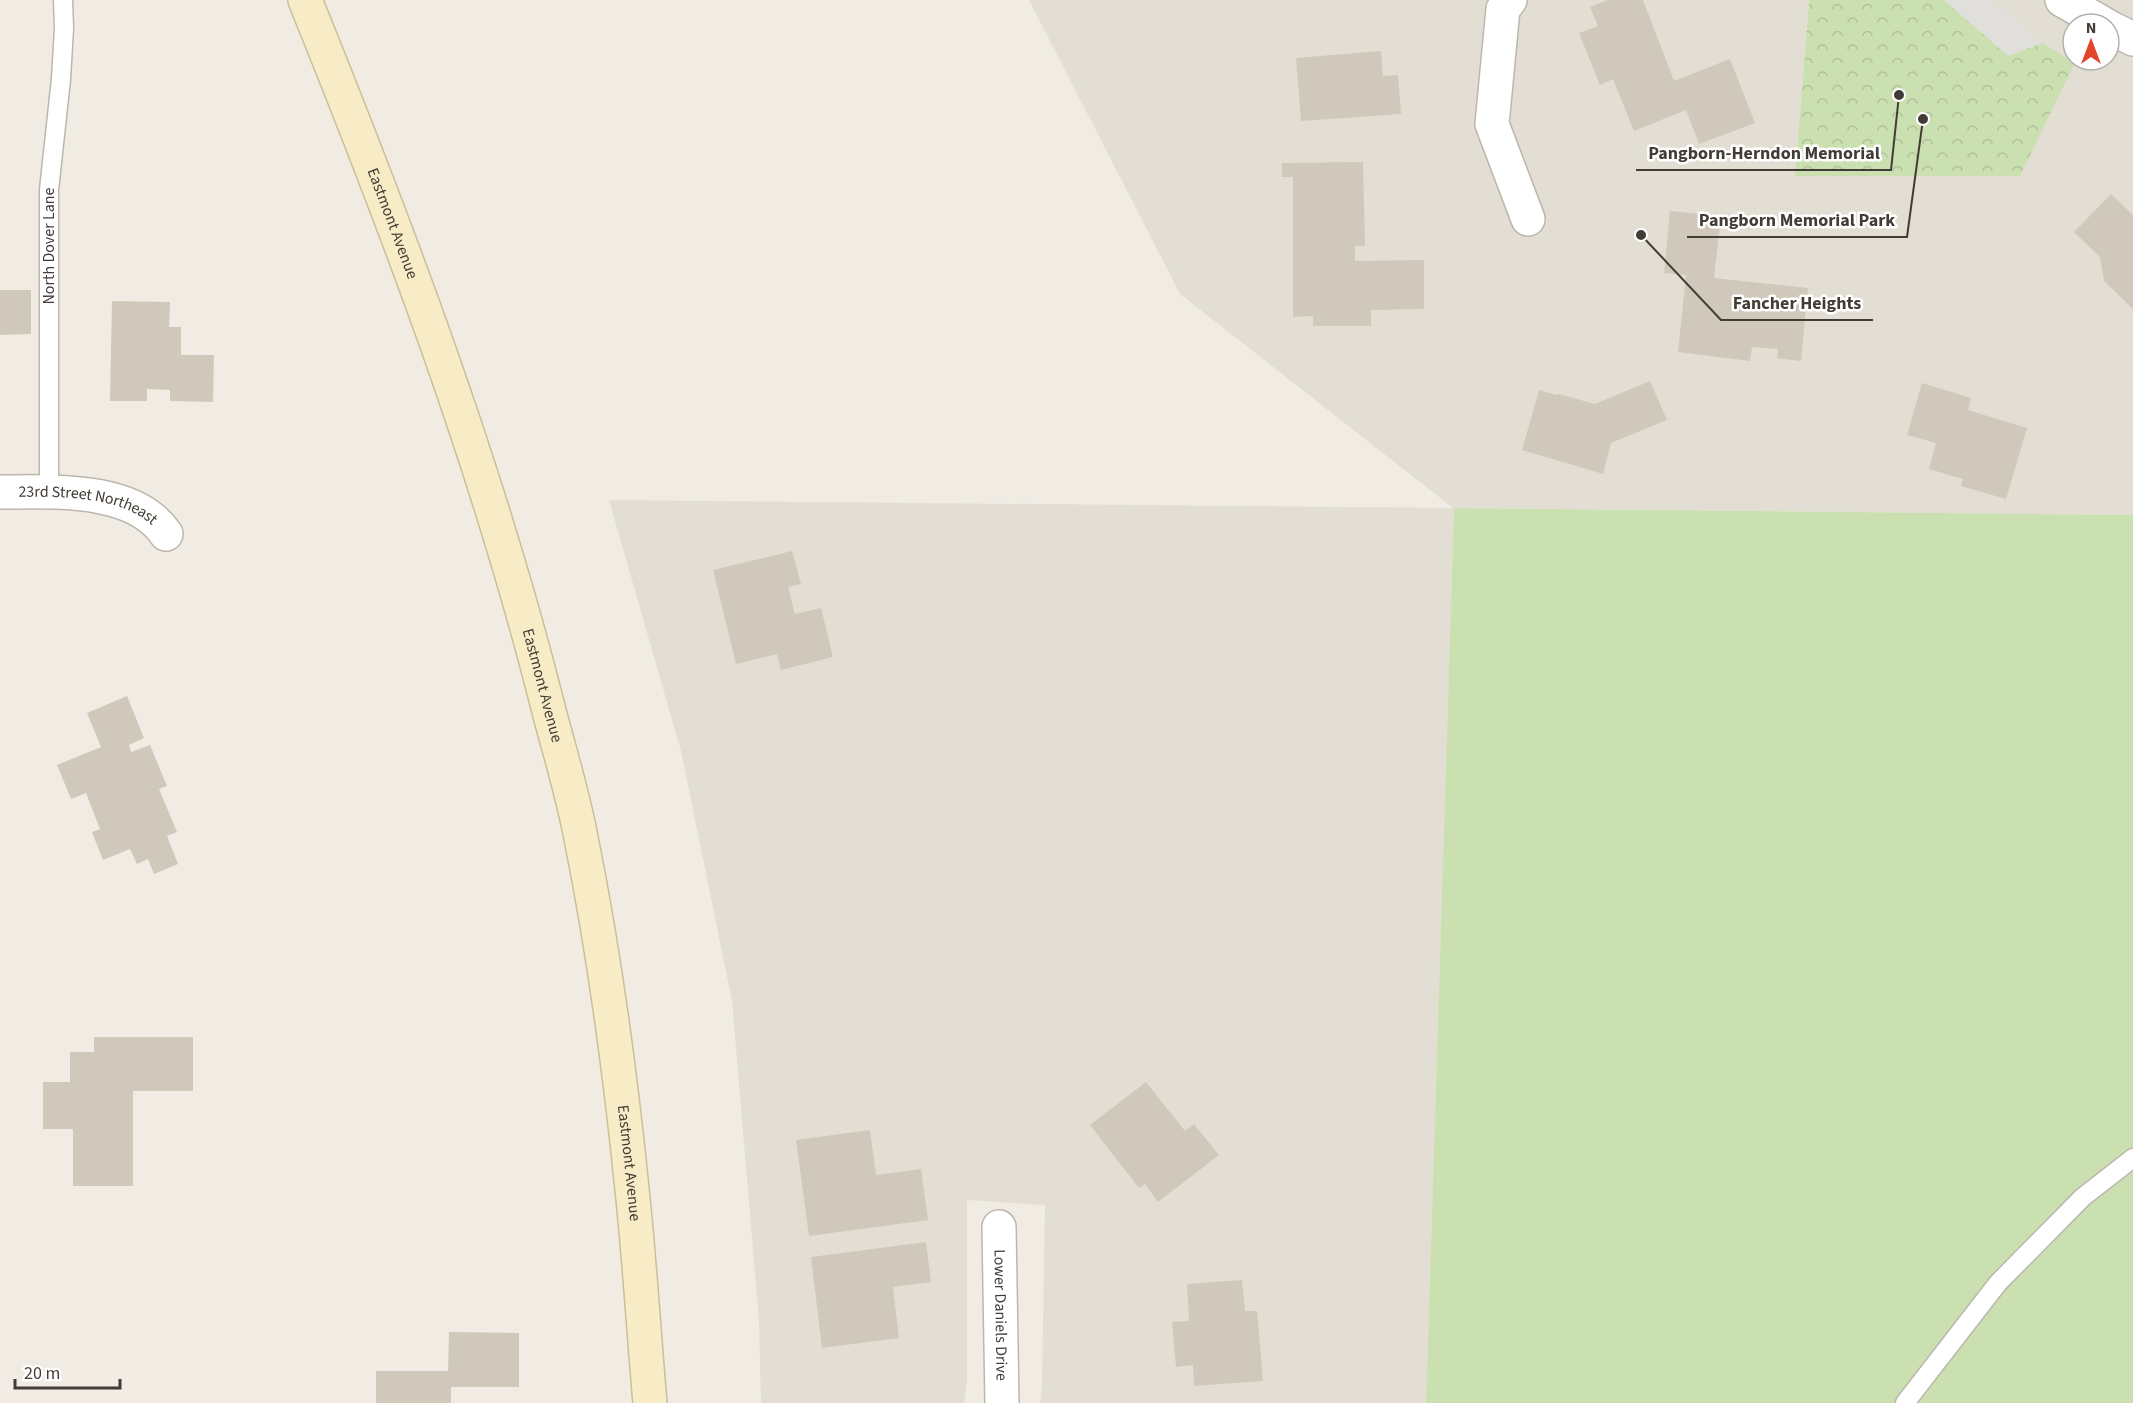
<svg xmlns="http://www.w3.org/2000/svg" width="2133" height="1403" viewBox="0 0 2133 1403" font-family="'Source Sans 3',sans-serif">
<defs>
<pattern id="park-crowns" width="20" height="18" patternUnits="userSpaceOnUse" patternTransform="scale(1.5)"><rect width="20" height="18" fill="#cbe0b1"/><path d="M2 6a3 3 0 1 1 6 0M12 15a3 3 0 1 1 6 0" fill="none" stroke="#b0c199"/></pattern>
</defs>
<rect width="100%" height="100%" fill="#f0ece4"/>
<path fill="#e3ded3" fill-rule="evenodd" d="M1029,0H1809L1795,176L2075,63L2043,43L1992,0H2133V515L1454,508L1426,1403H1040L1042,1385L1045,1205L967,1200V1380L964,1403H761L759,1321L732,1001L681,751L609,500L1453,508L1180,294ZM2073,24H2109V60H2073Z"/>
<path fill="#cbe0b1" d="M1454,508L2133,515V1403H1426Z"/>
<path fill="url(#park-crowns)" d="M1809,0H1992L2043,43L2075,63L2020,176H1795Z"/>
<path fill="#e1dfdc" d="M1944,0H1992L2043,43L2008,56Z"/>
<g fill="#d0c8bb">
<path d="M1608,0H1643L1674,81L1730,59L1755,123L1699,144L1686,110L1634,131L1613,79L1600,85L1579,33L1598,26L1590,7Z"/>
<path d="M1381,51L1383,76L1398,75L1401,114L1301,121L1296,58Z"/>
<path d="M1363,162L1365,246H1355V261L1424,260V309L1371,310V326H1313V316L1293,317V177H1282V163Z"/>
<path d="M2111,194L2133,215V309L2104,281L2100,257L2074,232Z"/>
<path d="M1670,211L1721,216L1714,278L1808,288L1801,361L1777,358L1778,349L1752,347L1750,361L1678,352L1686,275L1664,273Z"/>
<path d="M0,290H31V334L0,335Z"/>
<path d="M112,301L170,302L169,327H181V355H214L213,402L170,401V390L147,389V401H110Z"/>
<path d="M1650,381L1667,420L1611,443L1603,474L1522,450L1539,390L1556,395L1559,394L1595,404Z"/>
<path d="M1922,383L1971,398L1968,410L2027,428L2006,499L1961,486L1963,479L1929,469L1936,443L1907,435Z"/>
<path d="M792,551L801,584L788,587L795,614L821,608L833,657L781,670L777,654L736,664L713,570Z"/>
<path d="M127,696L144,738L129,745L131,752L150,745L167,786L159,789L177,832L167,836L178,864L154,874L148,859L137,864L130,849L103,860L92,832L100,829L86,793L71,799L57,765L101,747L87,713Z"/>
<path d="M94,1037H193V1091H133V1186H73V1129H43V1082H70V1052H94Z"/>
<path d="M1146,1082L1185,1131L1194,1124L1219,1155L1158,1202L1145,1184L1139,1188L1090,1125Z"/>
<path d="M870,1130L876,1175L921,1169L928,1220L809,1236L796,1140Z"/>
<path d="M926,1242L931,1282L893,1287L899,1338L822,1348L811,1257Z"/>
<path d="M1242,1280L1245,1311H1257L1263,1381L1194,1386L1193,1365L1176,1367L1172,1322L1189,1321L1187,1284Z"/>
<path d="M449,1332L519,1333V1387H451V1403H376V1371H448Z"/>
</g>
<g fill="none" stroke-linecap="round" stroke-linejoin="round">
<g stroke="#bdb7ab" stroke-width="21">
<g id="service">
<path id="s1" d="M49,492V190L61,79L64,28L63,0"/>
<path d="M1905,1403L1998,1283L2083,1197L2133,1158"/>
</g>
</g>
<g stroke="#bdb7ab" stroke-width="36">
<g id="minor">
<path d="M1510,0L1503,9L1492,124L1528,219"/>
<path d="M2062,0L2104,24"/>
<path d="M2109,27L2133,39"/>
<path id="s2" d="M0,492C51,492 134,486 166,534"/>
<path id="s3" d="M999,1227L1002,1403"/>
</g>
</g>
<g stroke="#cbbe98" stroke-width="36">
<g id="secondary">
<path id="s4" d="M305,0C399,232 488,468 549,711C560,753 573,795 581,838C605,957 621,1078 633,1199C640,1267 644,1335 650,1403"/>
</g>
</g>
<use href="#service" stroke="#fff" stroke-width="18"/>
<use href="#minor" stroke="#fff" stroke-width="33"/>
<use href="#secondary" stroke="#f8ecc7" stroke-width="33"/>
</g>
<g text-anchor="middle" dominant-baseline="central" stroke-width="5" stroke-linejoin="round" paint-order="stroke">
<g font-size="16" fill="#413c35" stroke="#fff">
<text stroke="none"><textPath href="#s4" startOffset="240">Eastmont Avenue</textPath></text>
<text stroke="none"><textPath href="#s1" startOffset="246">North Dover Lane</textPath></text>
<text stroke="none"><textPath href="#s2" startOffset="90">23rd Street Northeast</textPath></text>
<text stroke="none"><textPath href="#s4" startOffset="726">Eastmont Avenue</textPath></text>
<text stroke="none"><textPath href="#s4" startOffset="1212">Eastmont Avenue</textPath></text>
<text stroke="none"><textPath href="#s3" startOffset="88">Lower Daniels Drive</textPath></text>
</g>
</g>
<path fill="none" stroke="#413c35" stroke-width="2" d="M1899 95L1891 170H1636M1923 119L1907 237H1687M1641 235L1721 320H1873"/>
<g fill="#413c35" stroke="#fff" stroke-width="2">
<circle cx="1899" cy="95" r="6"/>
<circle cx="1923" cy="119" r="6"/>
<circle cx="1641" cy="235" r="6"/>
</g>
<g font-size="18" text-anchor="middle" font-weight="bold" fill="#413c35" stroke="#fff" stroke-width="5" stroke-linejoin="round" paint-order="stroke">
<text x="1764" y="159">Pangborn-Herndon Memorial</text>
<text x="1797" y="226">Pangborn Memorial Park</text>
<text x="1797" y="309">Fancher Heights</text>
</g>
<g transform="translate(2091 42)"><circle r="28" fill="#ffffff" stroke="#b3b1ae" stroke-width="1.5"/>
<path d="M0-4.5L10 22L0 15L-10 22Z" fill="#e1452a"/>
<text y="-9" font-size="16" font-weight="bold" text-anchor="middle" fill="#413c35">N</text>
</g>
<path d="M15 1379v9h105v-9" fill="none" stroke="#413c35" stroke-width="3"/>
<text x="24" y="1379" font-size="18" fill="#413c35" stroke="#ffffff" stroke-width="4.5" paint-order="stroke">20 m</text>
</svg>
